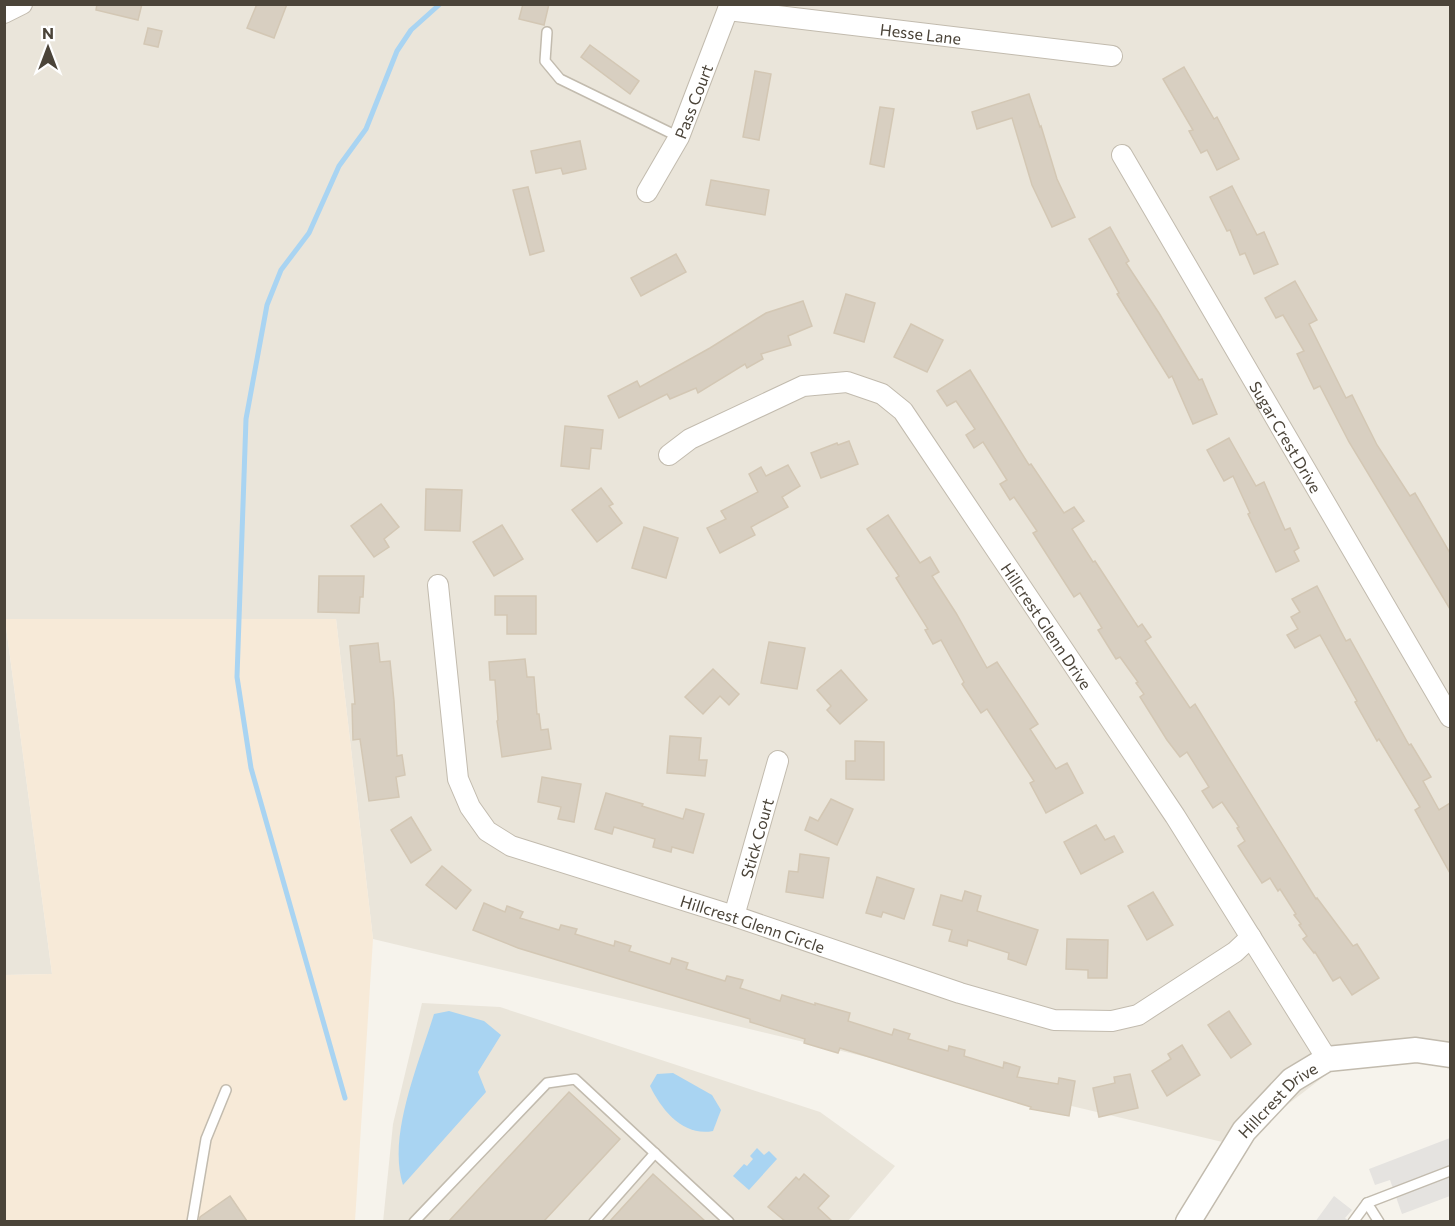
<svg xmlns="http://www.w3.org/2000/svg" width="1455" height="1226" viewBox="0 0 1455 1226" font-family="Commissioner,sans-serif">
<rect width="100%" height="100%" fill="#f6f3ec"/>
<g fill="#eae5da">
<path d="M4,5H1450V1050L1331,1071L1235,1145L373,939L336,619H5L52,974L5,975Z"/>
<path d="M422,1003L500,1007L820,1112L895,1166L848,1221L383,1222L393,1124Z"/>
</g>
<path fill="#f7ead8" d="M5,619H336L373,939L355,1221H5L4,975L52,974Z"/>
<g fill="#e5e3e0">
<path d="M1450,1138V1196L1402,1214L1390,1180L1375,1185L1369,1169Z"/>
<path d="M1334,1196L1352,1210L1345,1218L1349,1221L1315,1222Z"/>
</g>
<g fill="#a9d4f2">
<path d="M449,1011L484,1021L501,1035L478,1072L486,1092L403,1185C387,1136 419,1063 434,1014Z"/>
<path d="M673,1073L712,1095L721,1110L713,1131C684,1137 662,1111 650,1086L657,1074Z"/>
<path d="M757,1148L764,1155L769,1151L777,1159L749,1190L733,1176L744,1164L747,1166L753,1159L750,1156Z"/>
</g>
<g fill="none" stroke-linecap="round" stroke-linejoin="round">
<path stroke="#a9d4f2" stroke-width="5" d="M345,1098L251,768L237,677L246,419L267,305L281,270L309,233L339,166L366,129L397,51L411,30L440,4"/>
</g>
<g fill="#d8cfc1" stroke="#d3c7b4" stroke-width="1.5">
<path d="M97,4H142L138,20L96,10Z"/>
<path d="M257,4H287L274,38L247,28Z"/>
<path d="M523,4H549L544,25L519,19Z"/>
<path d="M148,28L162,31L158,47L144,44Z"/>
<path d="M590,45L639,81L630,94L581,57Z"/>
<path d="M1184,67L1214,119L1217,117L1239,159L1217,170L1207,150L1201,153L1189,131L1193,130L1163,79Z"/>
<path d="M755,71L771,74L759,140L743,137Z"/>
<path d="M1029,94L1040,127L1041,126L1057,179L1075,217L1052,227L1032,185L1012,118L977,129L972,112Z"/>
<path d="M880,107L894,109L884,167L870,164Z"/>
<path d="M580,141L586,169L563,174L561,168L536,173L531,151Z"/>
<path d="M711,180L769,190L765,215L706,205Z"/>
<path d="M1232,186L1257,235L1264,232L1278,264L1254,274L1245,253L1240,255L1230,230L1227,231L1210,197Z"/>
<path d="M528,187L544,251L530,255L513,190Z"/>
<path d="M1110,227L1129,261L1126,263L1159,313L1199,380L1202,379L1217,414L1193,424L1172,376L1169,378L1117,294L1119,293L1089,239Z"/>
<path d="M676,254L686,272L641,296L631,278Z"/>
<path d="M1295,281L1317,320L1309,324L1346,398L1352,395L1377,445L1410,496L1415,493L1450,553V609L1349,442L1320,386L1314,389L1297,354L1304,351L1283,315L1276,318L1265,298Z"/>
<path d="M846,294L875,303L864,342L834,333Z"/>
<path d="M803,301L812,326L788,336L791,345L761,354L763,359L747,368L745,364L698,393L696,388L670,399L667,394L619,418L608,396L637,381L640,387L710,348L766,313Z"/>
<path d="M911,324L943,340L927,372L894,357Z"/>
<path d="M970,370L1029,465L1031,464L1064,513L1074,507L1084,521L1072,529L1093,562L1095,561L1138,627L1142,624L1151,637L1145,641L1190,708L1195,704L1316,899L1317,898L1353,946L1357,944L1379,978L1352,995L1340,977L1333,981L1315,952L1314,953L1303,939L1307,936L1299,925L1301,924L1294,915L1296,914L1280,889L1278,891L1270,878L1262,883L1238,846L1245,841L1237,828L1239,827L1222,802L1213,808L1202,791L1209,787L1187,752L1180,757L1167,740L1140,697L1144,694L1136,683L1138,682L1120,657L1116,659L1098,630L1102,628L1080,593L1074,597L1033,533L1037,531L1014,497L1010,500L1000,484L1007,480L983,442L974,448L966,435L975,429L956,401L947,406L937,391Z"/>
<path d="M565,426L603,430L601,449L591,448L589,469L561,466Z"/>
<path d="M1229,438L1256,486L1264,482L1285,530L1290,528L1299,548L1294,551L1299,561L1276,572L1248,514L1250,513L1233,476L1224,481L1207,450Z"/>
<path d="M849,441L858,464L821,478L811,453L837,443L838,445Z"/>
<path d="M788,465L800,486L782,497L788,507L751,527L755,535L720,553L707,528L726,519L721,511L758,492L749,474L761,467L766,476Z"/>
<path d="M601,488L613,504L609,506L622,523L597,542L572,510Z"/>
<path d="M426,489L462,490L460,531L425,530Z"/>
<path d="M381,504L399,527L384,539L389,547L374,557L351,526Z"/>
<path d="M888,515L920,563L930,557L939,572L932,576L956,613L987,668L997,662L1038,724L1030,729L1056,769L1067,763L1083,793L1046,813L1030,783L1034,781L987,709L981,713L962,684L964,682L941,640L933,644L925,630L928,629L896,578L899,576L867,529Z"/>
<path d="M502,525L523,559L494,576L473,542Z"/>
<path d="M644,527L678,538L666,578L632,568Z"/>
<path d="M319,576H364L363,597H360L359,613L318,612Z"/>
<path d="M1317,586L1346,641L1350,639L1409,745L1411,744L1431,777L1423,781L1439,810L1450,803V873L1415,810L1420,807L1379,739L1377,741L1355,702L1357,701L1320,635L1295,648L1287,635L1298,629L1291,617L1300,612L1292,599Z"/>
<path d="M495,596H536V634H507V615H495Z"/>
<path d="M769,642L805,648L797,689L761,683Z"/>
<path d="M378,643L380,662L390,661L394,701L397,756L402,755L405,775L396,777L399,797L369,801L360,739L353,740L352,704H355L350,646Z"/>
<path d="M525,659L527,677H534L537,714H539L541,730L548,729L551,749L502,757L497,721L498,720L495,680H490L489,662Z"/>
<path d="M713,669L739,694L729,705L720,696L703,714L685,697Z"/>
<path d="M841,670L867,700L840,724L827,710L831,706L817,690Z"/>
<path d="M670,736L701,738L699,760H707L705,776L667,773Z"/>
<path d="M855,741L884,742V780L846,779V761H855Z"/>
<path d="M542,777L581,784L574,822L558,819L561,807L538,802Z"/>
<path d="M606,793L643,804L642,806L683,819L686,809L704,814L693,853L672,847L671,852L653,847L655,839L614,827L612,834L595,829Z"/>
<path d="M831,799L853,809L837,845L805,830L810,817L818,821Z"/>
<path d="M411,817L431,850L411,863L391,830Z"/>
<path d="M1096,825L1105,840L1114,836L1123,852L1081,874L1064,842Z"/>
<path d="M800,854L829,858L823,898L786,892L789,871L798,872Z"/>
<path d="M442,866L471,890L456,909L426,885Z"/>
<path d="M877,877L914,889L904,919L883,912L881,917L866,913Z"/>
<path d="M965,891L981,896L977,911L1038,930L1026,965L1008,959L1009,953L968,940L967,946L949,941L952,930L933,925L941,895L962,901Z"/>
<path d="M1153,892L1173,925L1147,940L1128,906Z"/>
<path d="M484,903L505,912L507,906L523,912L520,918L559,930L561,925L577,929L575,934L614,946L615,941L631,946L629,951L670,964L672,958L688,963L686,969L725,981L727,976L743,980L740,988L780,1001L782,995L815,1005V1003L850,1013L848,1021L892,1035L894,1029L910,1034L908,1039L948,1051L949,1046L965,1050L964,1056L1003,1068L1004,1062L1020,1067L1017,1077L1058,1084L1059,1078L1075,1081L1069,1116L1030,1109L1031,1107L840,1048L838,1053L804,1043L805,1039L750,1022V1019L518,948L473,930Z"/>
<path d="M1067,939L1108,940L1107,978H1088V970L1066,969Z"/>
<path d="M1229,1011L1251,1044L1231,1058L1208,1025Z"/>
<path d="M1182,1045L1200,1075L1167,1096L1152,1071L1171,1059L1168,1054Z"/>
<path d="M1130,1074L1138,1108L1099,1117L1093,1088L1115,1083L1114,1077Z"/>
<path d="M569,1092L620,1139L544,1221H449Z"/>
<path d="M653,1174L705,1221H610Z"/>
<path d="M804,1174L829,1196L818,1208L832,1221H785L768,1207L796,1177L799,1180Z"/>
<path d="M230,1196L247,1221H199L200,1217Z"/>
</g>
<g fill="none" stroke-linecap="round" stroke-linejoin="round">
<g stroke="#c2bbae" stroke-width="12">
<g id="service">
<path d="M547,32L545,61L560,79L679,137"/>
<path d="M192,1222L206,1139L226,1090"/>
<path d="M414,1222L547,1083L575,1079L729,1222"/>
<path d="M594,1222L655,1153"/>
<path d="M1353,1222L1367,1203"/>
<path d="M1379,1222L1367,1203L1450,1171"/>
</g>
</g>
<g stroke="#c2bbae" stroke-width="22">
<g id="minor">
<path id="s1" d="M728,10L1112,56"/>
<path d="M4,13L22,4"/>
<path id="s2" d="M1122,155L1450,717"/>
<path id="s3" d="M647,192L679,137L730,4"/>
<path id="s4" d="M669,455L690,439L803,386L847,382L882,394L903,411L1175,816L1327,1059"/>
<path id="s5" d="M438,585L458,779L470,807L487,831L511,846L734,916L960,993L1054,1020L1112,1021L1138,1015L1235,952L1251,937"/>
<path id="s6" d="M734,916L778,761"/>
</g>
</g>
<g stroke="#c2bbae" stroke-width="27">
<g id="tertiary">
<path id="s7" d="M1188,1222L1244,1131L1292,1080L1327,1059L1416,1050L1450,1055"/>
</g>
</g>
<use href="#service" stroke="#fff" stroke-width="9"/>
<use href="#minor" stroke="#fff" stroke-width="20"/>
<use href="#tertiary" stroke="#fff" stroke-width="24"/>
</g>
<g text-anchor="middle" dominant-baseline="central" stroke-width="4.5" stroke-linejoin="round" paint-order="stroke">
<g font-size="16" fill="#4b4439" stroke="#fff">
<text stroke="none"><textPath href="#s1" startOffset="194">Hesse Lane</textPath></text>
<text stroke="none"><textPath href="#s3" startOffset="102">Pass Court</textPath></text>
<text stroke="none"><textPath href="#s2" startOffset="326">Sugar Crest Drive</textPath></text>
<text stroke="none"><textPath href="#s4" startOffset="518">Hillcrest Glenn Drive</textPath></text>
<text stroke="none"><textPath href="#s6" startOffset="81">Stick Court</textPath></text>
<text stroke="none"><textPath href="#s5" startOffset="537">Hillcrest Glenn Circle</textPath></text>
<text stroke="none"><textPath href="#s7" startOffset="153">Hillcrest Drive</textPath></text>
</g>
</g>
<rect width="1455" height="1226" fill="none" stroke="#4b4439" stroke-width="12"/>
<g transform="translate(48 48)" stroke="#ffffff" stroke-width="4.5" paint-order="stroke">
<path d="M0-4.5L10 22L0 15L-10 22Z" fill="#4b4439"/>
<text y="-9" font-size="16" font-weight="bold" text-anchor="middle" fill="#4b4439">N</text>
</g>
</svg>
